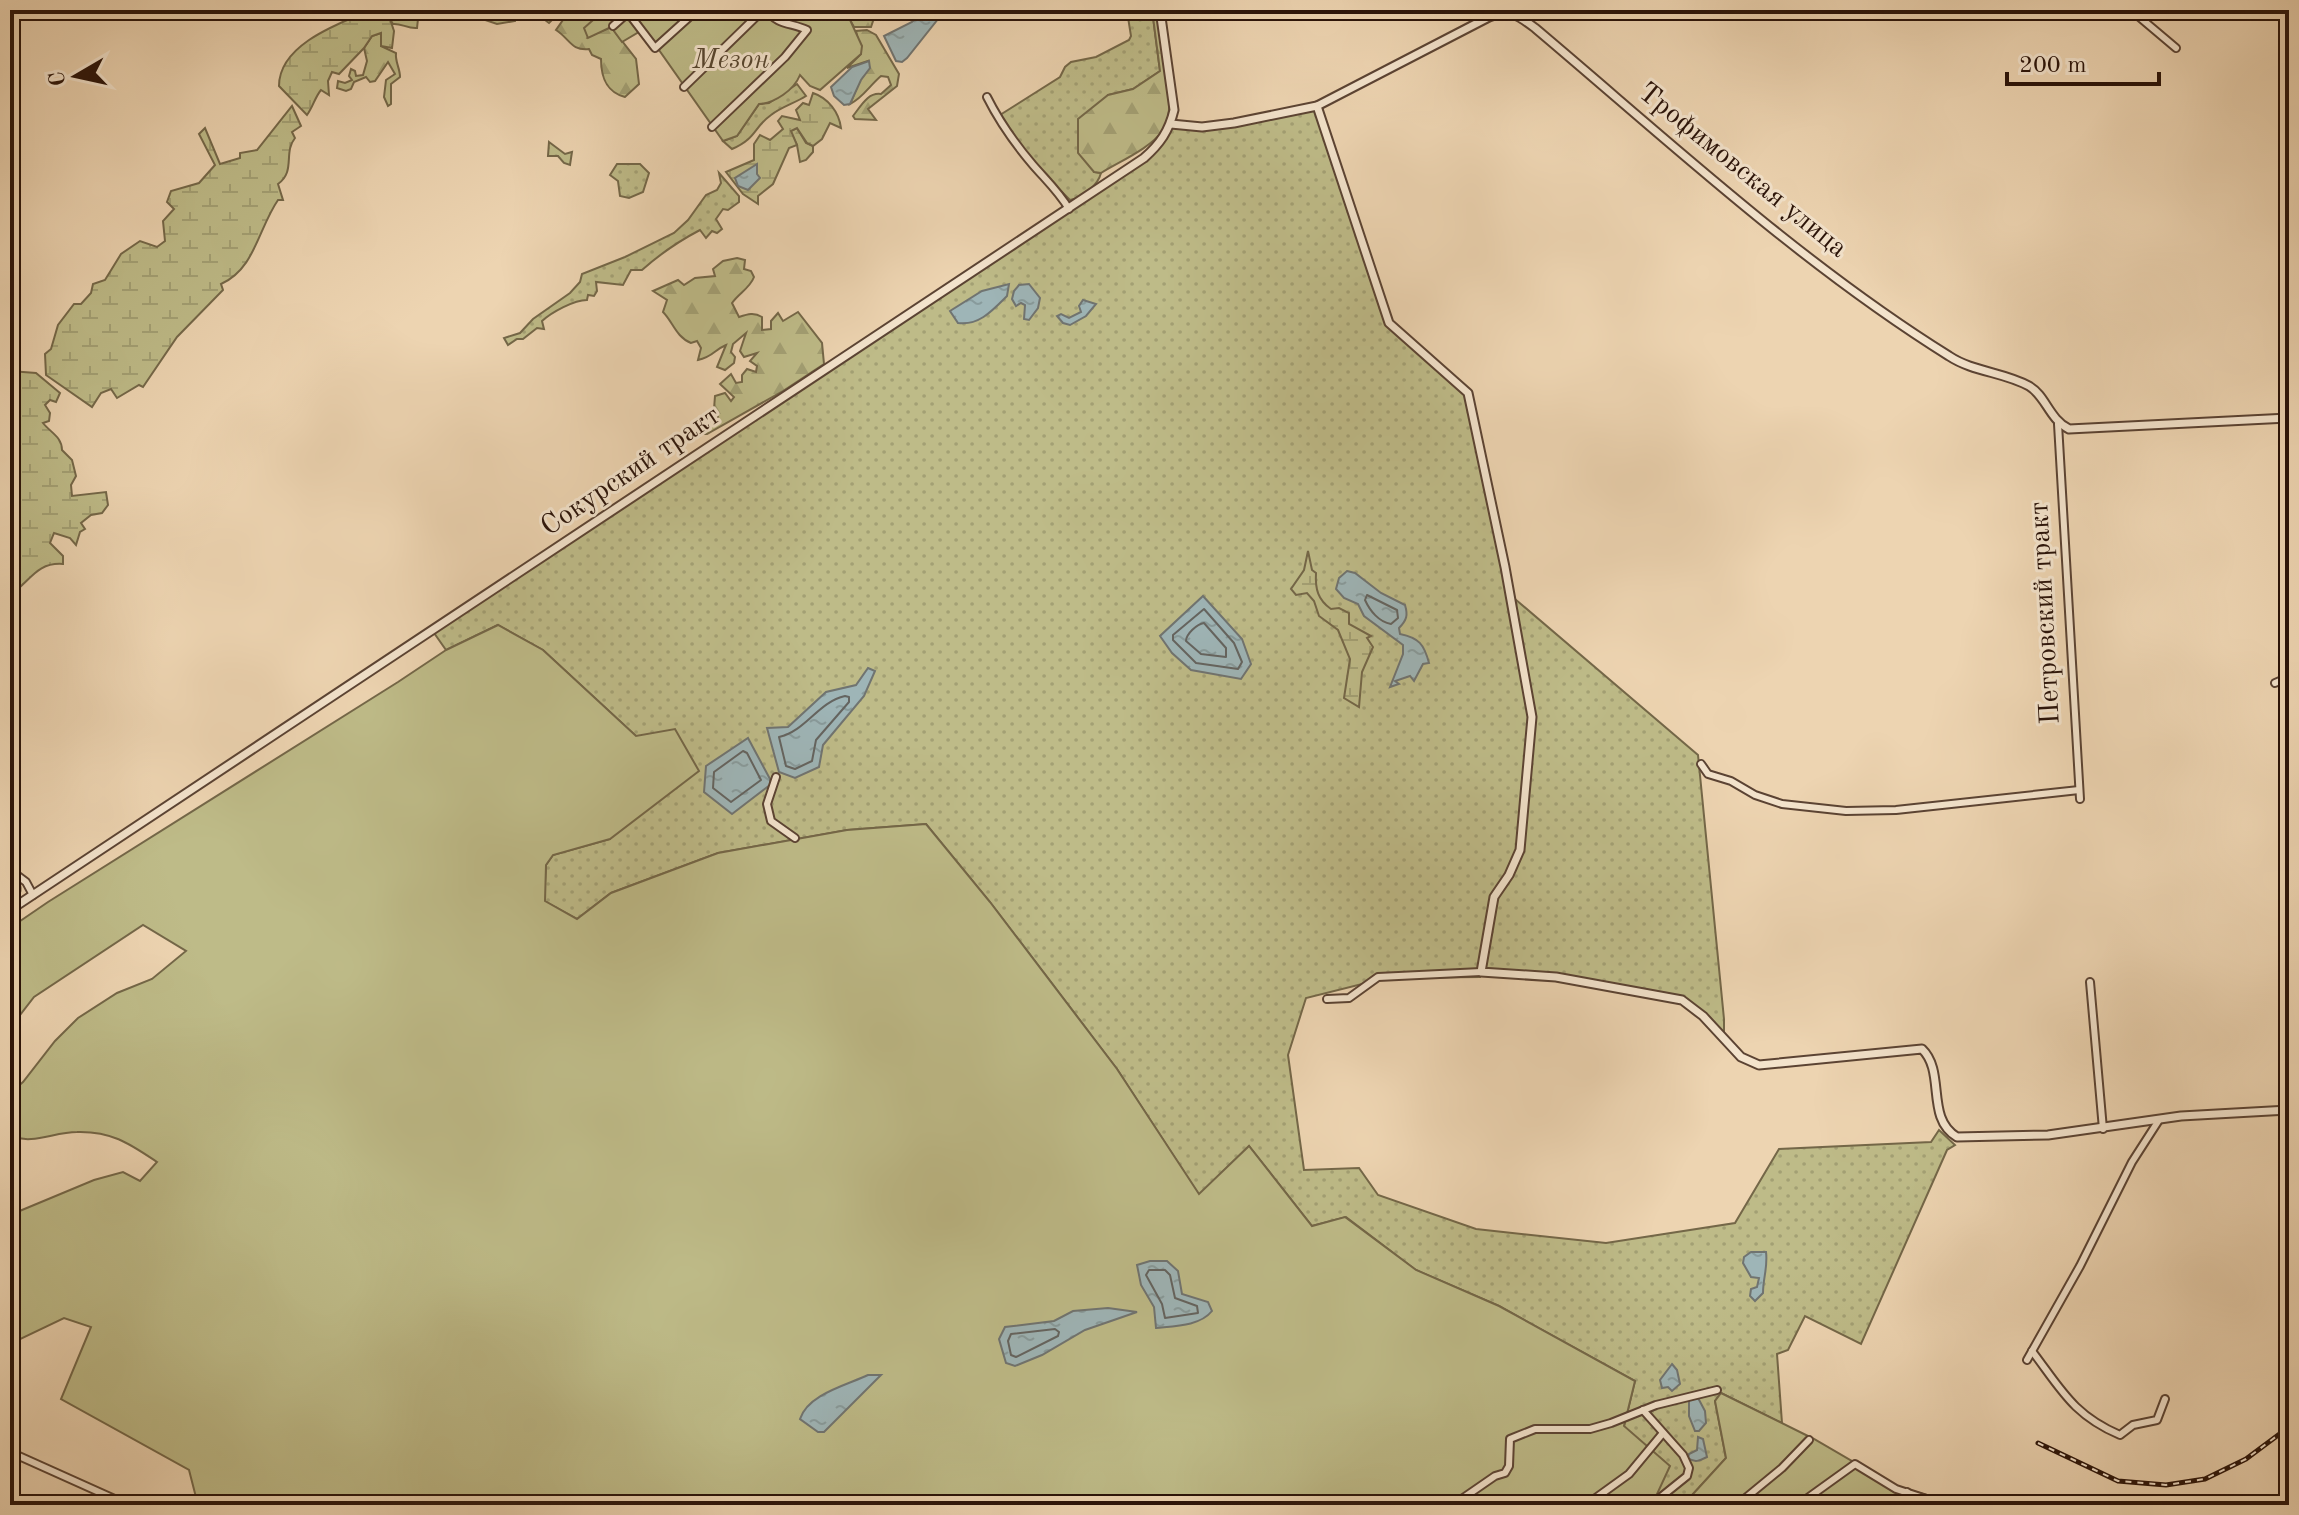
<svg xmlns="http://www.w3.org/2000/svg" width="2299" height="1515" viewBox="0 0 2299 1515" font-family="'Old Standard TT',serif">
<defs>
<pattern id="grass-dots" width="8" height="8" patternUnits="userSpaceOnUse" patternTransform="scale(2)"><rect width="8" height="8" fill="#bebb88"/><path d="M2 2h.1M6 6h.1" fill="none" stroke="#a3a074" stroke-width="1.8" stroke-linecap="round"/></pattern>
<pattern id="forest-firs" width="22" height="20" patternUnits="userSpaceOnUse" patternTransform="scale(2)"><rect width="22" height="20" fill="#bebb88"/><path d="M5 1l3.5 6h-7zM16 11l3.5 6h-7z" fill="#a3a074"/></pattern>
<pattern id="wetland-marsh" width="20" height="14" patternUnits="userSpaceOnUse" patternTransform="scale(2)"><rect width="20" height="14" fill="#bebb88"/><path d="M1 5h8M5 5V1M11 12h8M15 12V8" fill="none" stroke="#a3a074"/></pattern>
<pattern id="water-ripples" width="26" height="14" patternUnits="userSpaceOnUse" patternTransform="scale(2)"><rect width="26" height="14" fill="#9eb5b7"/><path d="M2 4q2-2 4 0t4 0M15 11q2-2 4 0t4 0" fill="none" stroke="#889b9c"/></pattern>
</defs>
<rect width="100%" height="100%" fill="#edd4b1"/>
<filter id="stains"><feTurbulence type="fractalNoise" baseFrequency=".0025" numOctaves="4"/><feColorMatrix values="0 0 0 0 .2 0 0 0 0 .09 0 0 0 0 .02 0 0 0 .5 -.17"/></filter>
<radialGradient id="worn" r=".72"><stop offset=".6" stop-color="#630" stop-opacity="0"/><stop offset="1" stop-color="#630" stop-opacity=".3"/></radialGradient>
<g fill="url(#grass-dots)" stroke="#746748" stroke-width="2">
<path d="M1138,10L1140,15L1153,17L1160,71L1133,89L1108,95L1094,172L1101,173C1098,185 1083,198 1070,200L1031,161L1000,115L1060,77L1065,67L1071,62L1096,57L1129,40L1131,36L1127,11Z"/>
<path d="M797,84L806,96C795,103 781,107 771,115C753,128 757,138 732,149L723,141L737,136L759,104L769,103Z"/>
<path d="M1317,106L1389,323L1468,393L1511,600L1515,599L1698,755L1724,1019V1033L1721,1036L1682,1000L1600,985L1481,972L1480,977L1386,978L1306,998L1288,1055L1304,1170L1359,1168L1378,1195L1476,1229L1606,1243L1735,1223L1779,1149L1931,1142L1939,1130L1955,1145L1947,1150L1861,1344L1805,1316L1788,1350L1777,1354L1782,1423L1721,1393L1715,1401L1726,1458L1683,1505H1652L1624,1426L1635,1381L1499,1306L1416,1270L1346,1217L1312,1226L1249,1146L1199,1195L1117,1069L990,902L926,824L847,830L718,853L611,893L577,919L544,901L546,865L553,855L610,839L636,736L543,650L498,625L446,650L432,630L1144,158L1171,124L1202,127Z"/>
<path d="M549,142L565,154L572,152L570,165L564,163L558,156H548Z"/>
<path d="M617,164H640L649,173L643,192L629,198L620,196L618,181L610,175Z"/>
<path d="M719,173L739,196V202L728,210L723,209L716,219L722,229L717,233L712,231L706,238L700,230C679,241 660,254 642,270H631L623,285L596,282L597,291L594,296L588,295L587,300C574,300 552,312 542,321L544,329L537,328L523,339H517L508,345L504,338L520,333L533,319L570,293L580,282L582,274L625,257L674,233L688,220L706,195L717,190L721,183Z"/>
<path d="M10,874L19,881C23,891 19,899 10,905Z"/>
</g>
<g fill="url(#forest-firs)" stroke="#746748" stroke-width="2">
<path d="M387,10H424L418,19L417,28C408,29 401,23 393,24L386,13Z"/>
<path d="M520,10H556L559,13L549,23L537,14L527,18Z"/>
<path d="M570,10H580L586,14L588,10H599L601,13L588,37L611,27L636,59L639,84L625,97C606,92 601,77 601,59L592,55L589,49C571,51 570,39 556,30Z"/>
<path d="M852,10H868L873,21L871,27H854L850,20Z"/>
<path d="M1138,10H1154L1157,13C1161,41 1179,106 1163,130C1150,149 1120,161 1101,173L1094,172L1078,153V119L1108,95L1133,89L1160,71L1153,17L1139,16Z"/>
<path d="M867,30L876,35L899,74L897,86L868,109L876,120L855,119L853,116C861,106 868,92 881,94L891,85L888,77L881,76C870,85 863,98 850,104L868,61L847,68L861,54L856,31Z"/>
<path d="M381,33V46L396,53C395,62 400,68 400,77L391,84V104L388,106L384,97L386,80L395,74L388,62L375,81L370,82L366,77L354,82L351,89L346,91L337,88L338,81L345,83L352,80L349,76L351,69L355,71L356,76L363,75L367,61L364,48L372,36Z"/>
<path d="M797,128L806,143L813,146V152L806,160L800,162L797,145L790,131Z"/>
<path d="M737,258L745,260L744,269L751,271L754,277C750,288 739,293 732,303L739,317C748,314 754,312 762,317V330L771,329V321L778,313L783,321L798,312L822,343L824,364L783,391L707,434H701L718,417L714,409L715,396L725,393L731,401L734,397L720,384L731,374L736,383L742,382V375L747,369L756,372L757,366L750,361L757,353L744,357L740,351L746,333L733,344L731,352L735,357L734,363L725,370L717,367L726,345C714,350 713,357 698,360L701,348L697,341L691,343C676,337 673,322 663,312L667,300L653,291L678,280L684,285L695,278L715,276L713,269L723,261Z"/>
</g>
<g fill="url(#wetland-marsh)" stroke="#746748" stroke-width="2">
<path d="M371,10H387L394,31L392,48L381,46V33L372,36L364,48L339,74L332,72L328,81L329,95L321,90C315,97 313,107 307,115L279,86C279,44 340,23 371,10Z"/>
<path d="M487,10H514L515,21L497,24L482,19Z"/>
<path d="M813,93C828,98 839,112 841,128L830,123L822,139L813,146L807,143L797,128L791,131L797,145L789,148L773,184L758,196V204L743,194L726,172L754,160V144L760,135L770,140L783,129L778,121L782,116L800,120L796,110L803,103L809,105Z"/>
<path d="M292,106L301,126L292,132L295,138C283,153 296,171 278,184L283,200H278C258,229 255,269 221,284L223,290L177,337L143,387L139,385L117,398L111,389L101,393L92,407L46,375L45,354L51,349L58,325L74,304H81L91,293L93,284L105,280L121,254L140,241L157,247L165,241L163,221L174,209L167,202L171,191L199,183L215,165L199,134L205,128L220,164L240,158V153L257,150Z"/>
<path d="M10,371L36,373L60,393L56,402L50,400L45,405L50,413L49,421L43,423C51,433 62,437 62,450L72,460L76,476L71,485L72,496L106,492L108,505L102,513L91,515L81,523L85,529L80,532L76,545L70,538L54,533L50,543L63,556V564C36,562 30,582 10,595Z"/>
<path d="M1308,551L1312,570L1316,573C1315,589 1318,600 1331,609L1339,608L1349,613V624L1371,636L1367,638L1373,647L1362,672L1359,707L1344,698L1350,659L1338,630L1319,616L1314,601L1307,593L1296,595L1291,589L1304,570Z"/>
</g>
<g fill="#bebb88" stroke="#746748" stroke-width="2">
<path d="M599,10H852L850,20L862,46L861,54L820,90L810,86L800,75C794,90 775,103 759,104L737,136L723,141L654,43L639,32L622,42L611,27L588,38L584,28L601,13Z"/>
<path d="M498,625L543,650L636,736L675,729L699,771L610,839L553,855L546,865L545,901L577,919L611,893L718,853L847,830L926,824L990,902L1117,1069L1199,1194L1249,1146L1312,1226L1345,1217L1416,1270L1499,1306L1635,1381L1624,1426L1670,1466L1652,1505H198L189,1470L61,1399L91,1327L64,1318L10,1344V1215L94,1180L123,1172L140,1181L157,1162C130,1144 112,1131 77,1132C53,1132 34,1145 10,1136V1093L23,1082L55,1041L78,1018L117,993L152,979L186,951L143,925L34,997L10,1028V928L48,902L398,682L446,650Z"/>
<path d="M1721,1393L1814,1439L1895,1486L1948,1501V1505H1683L1726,1458L1715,1401Z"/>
</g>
<g fill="url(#water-ripples)" stroke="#707471" stroke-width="2">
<path d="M926,10H936L942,14L907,58L902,62L896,61L884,36L912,22Z"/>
<path d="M869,61L870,68L861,80L850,104L844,105L834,96L831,87L852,67Z"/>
<path d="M757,164V174L760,178L748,190L738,186L735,178Z"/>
<path d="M1009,284L1007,296C993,310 979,326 958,323L950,311L982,291Z"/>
<path d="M1029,284L1040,298L1038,308L1029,320L1024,319L1025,305L1021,303L1016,306L1012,299L1014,291L1019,285Z"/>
<path d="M1083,300L1096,304L1086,316L1070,325L1063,323L1057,316L1061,314L1069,318L1081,312L1079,306Z"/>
<path d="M1347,571L1355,573L1381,593L1405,605C1408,615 1407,620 1399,628L1400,634C1419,638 1424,644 1429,663L1423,664L1414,681L1410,676L1395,681L1399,684L1390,687L1403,654V645L1364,616L1358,604L1344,598L1336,589L1339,578Z"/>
<path d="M1203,596L1242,639L1251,664L1241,679L1191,670L1172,653L1160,636Z"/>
<path d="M868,668L875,671L864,696L823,745L819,767L795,778L779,772L767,728L788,727L826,692L856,685Z"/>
<path d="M748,738L770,779V785L732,814L704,792L706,766Z"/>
<path d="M1751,1252H1766C1768,1267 1763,1278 1763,1293L1755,1301L1750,1296L1751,1289L1757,1287L1759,1278L1751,1277L1743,1263L1744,1257Z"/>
<path d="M1150,1261H1167L1178,1271L1182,1294L1208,1302L1212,1311C1200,1326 1175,1326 1156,1328L1154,1307L1141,1285L1137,1265Z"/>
<path d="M1108,1308L1137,1312L1085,1330L1042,1355L1015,1366L1006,1363L999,1339L1005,1327L1054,1321L1073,1311Z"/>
<path d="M1672,1364L1677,1370L1680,1384L1672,1391L1668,1387L1662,1388L1660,1380Z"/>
<path d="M868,1375H881L824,1432H818L800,1419C808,1394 847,1385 868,1375Z"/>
<path d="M1697,1396L1705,1411L1706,1423L1699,1431H1695L1689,1416V1400Z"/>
<path d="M1698,1437L1703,1439L1707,1457C1699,1461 1695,1463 1688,1458L1689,1454L1697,1450Z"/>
</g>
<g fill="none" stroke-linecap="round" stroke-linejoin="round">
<g stroke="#646460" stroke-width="2">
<path d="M1367,595L1397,610L1398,618L1391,624C1379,622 1370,611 1365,600Z"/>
<path d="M1204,609L1234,643L1242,662L1238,669L1196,663L1173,640V635Z"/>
<path d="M1204,623L1226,648V657L1201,654L1186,641C1186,634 1197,624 1204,623Z"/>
<path d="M845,696L849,697V702L816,740L812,761L795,769L786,766L779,737C806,731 818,702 845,696Z"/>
<path d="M743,751L747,753L761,780L731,802L713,788L714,772Z"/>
<path d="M1149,1270H1165L1170,1275L1175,1298L1197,1306L1198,1313L1165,1318L1162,1304L1146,1275Z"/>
<path d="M1055,1329L1059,1332L1058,1336L1016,1357L1011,1355L1008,1341L1011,1334Z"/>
</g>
<g stroke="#5b4333" stroke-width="10">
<g id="minor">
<path d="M626,10L655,48L697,10"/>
<path d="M2131,10L2176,48"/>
<path d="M613,26L631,10"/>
<path d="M684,87L763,10"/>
<path d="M987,97C999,121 1016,145 1033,165C1046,180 1059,192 1069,209"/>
<path d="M712,127L785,57L807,30C793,23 776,25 767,10"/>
<path d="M2058,424L2080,799"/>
<path d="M2275,683L2289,677"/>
<path d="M1701,764L1708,774L1731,781L1755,795L1782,804L1846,811L1896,810L2079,790"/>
<path d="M776,777L767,804L771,821L795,838"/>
<path d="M10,870L26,882L33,895"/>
<path d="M2090,982L2103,1129"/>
<path d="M1327,999L1349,998L1378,977L1481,972"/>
<path d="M2032,1351C2061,1389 2073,1415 2120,1435L2133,1425L2157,1420L2165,1399"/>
<path d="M2027,1360L2080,1266L2132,1162L2159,1120"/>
<path d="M1643,1410L1683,1455L1689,1468L1687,1476L1651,1505"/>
<path d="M10,1452L128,1505"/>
<path d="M1453,1505L1495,1476L1505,1473L1509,1466L1510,1439L1535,1429H1590L1611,1423L1656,1405L1717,1390"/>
<path d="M1586,1505L1629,1474L1663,1433"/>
<path d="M1737,1505L1782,1468L1809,1440"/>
<path d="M1798,1505L1855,1464L1896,1489L1945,1505"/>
<path d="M1899,1505L1907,1492"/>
</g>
</g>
<g stroke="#5b4333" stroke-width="11">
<g id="tertiary">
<path d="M1317,106L1389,323L1468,393L1505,567L1532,717L1520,850L1509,875L1494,897L1481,972L1556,977L1682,1000L1703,1016L1741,1057L1759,1065L1922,1049C1946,1072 1925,1118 1957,1137L2048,1135L2181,1116L2289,1110"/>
<path d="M1171,124L1202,127L1234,123L1317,106L1489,17C1510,9 1518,15 1535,28C1669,141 1800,263 1949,356C1973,372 2004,372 2029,386C2046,396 2049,419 2069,429L2289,418"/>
<path d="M10,910L1144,158C1160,144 1169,131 1174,110L1160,10"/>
</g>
</g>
<use href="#minor" stroke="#f3e3cc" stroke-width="6"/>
<use href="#tertiary" stroke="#f3e3cc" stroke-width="7"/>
<g stroke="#2a1309" stroke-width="5">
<path id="rail" d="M2038,1443L2118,1481L2166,1485L2205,1479L2246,1459L2289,1427"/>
</g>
<use href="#rail" stroke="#f3e3cc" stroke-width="2" stroke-dasharray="6" stroke-linecap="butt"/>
</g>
<g text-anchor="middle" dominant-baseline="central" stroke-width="6" stroke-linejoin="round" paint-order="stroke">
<g font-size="28" font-style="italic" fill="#56452f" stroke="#f3e3cc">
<text x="731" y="61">Мезон</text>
</g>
<g font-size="28" fill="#2a1309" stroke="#f3e3cc">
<text transform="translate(1742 171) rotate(39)">Трофимовская улица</text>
<text transform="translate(631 472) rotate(-34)">Сокурский тракт</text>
<text transform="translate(2046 613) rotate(-93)">Петровский тракт</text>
</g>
</g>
<rect width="2299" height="1515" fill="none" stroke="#edd4b1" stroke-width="40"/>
<rect x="12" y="12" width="2275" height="1491" fill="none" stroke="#2a1309" stroke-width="4"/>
<rect x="20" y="20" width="2259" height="1475" fill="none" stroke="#2a1309" stroke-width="2"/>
<g transform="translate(76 76) rotate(261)" stroke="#f3e3cc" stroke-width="6" paint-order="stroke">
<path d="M0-6L14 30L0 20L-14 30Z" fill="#2a1309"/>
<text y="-12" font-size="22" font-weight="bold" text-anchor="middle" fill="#2a1309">С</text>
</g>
<path d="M2007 72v12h152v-12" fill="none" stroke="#2a1309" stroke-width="4"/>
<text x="2019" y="72" font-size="24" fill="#2a1309" stroke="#f3e3cc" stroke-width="6" paint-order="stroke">200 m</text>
<rect width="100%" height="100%" filter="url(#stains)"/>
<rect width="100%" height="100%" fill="url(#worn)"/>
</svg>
